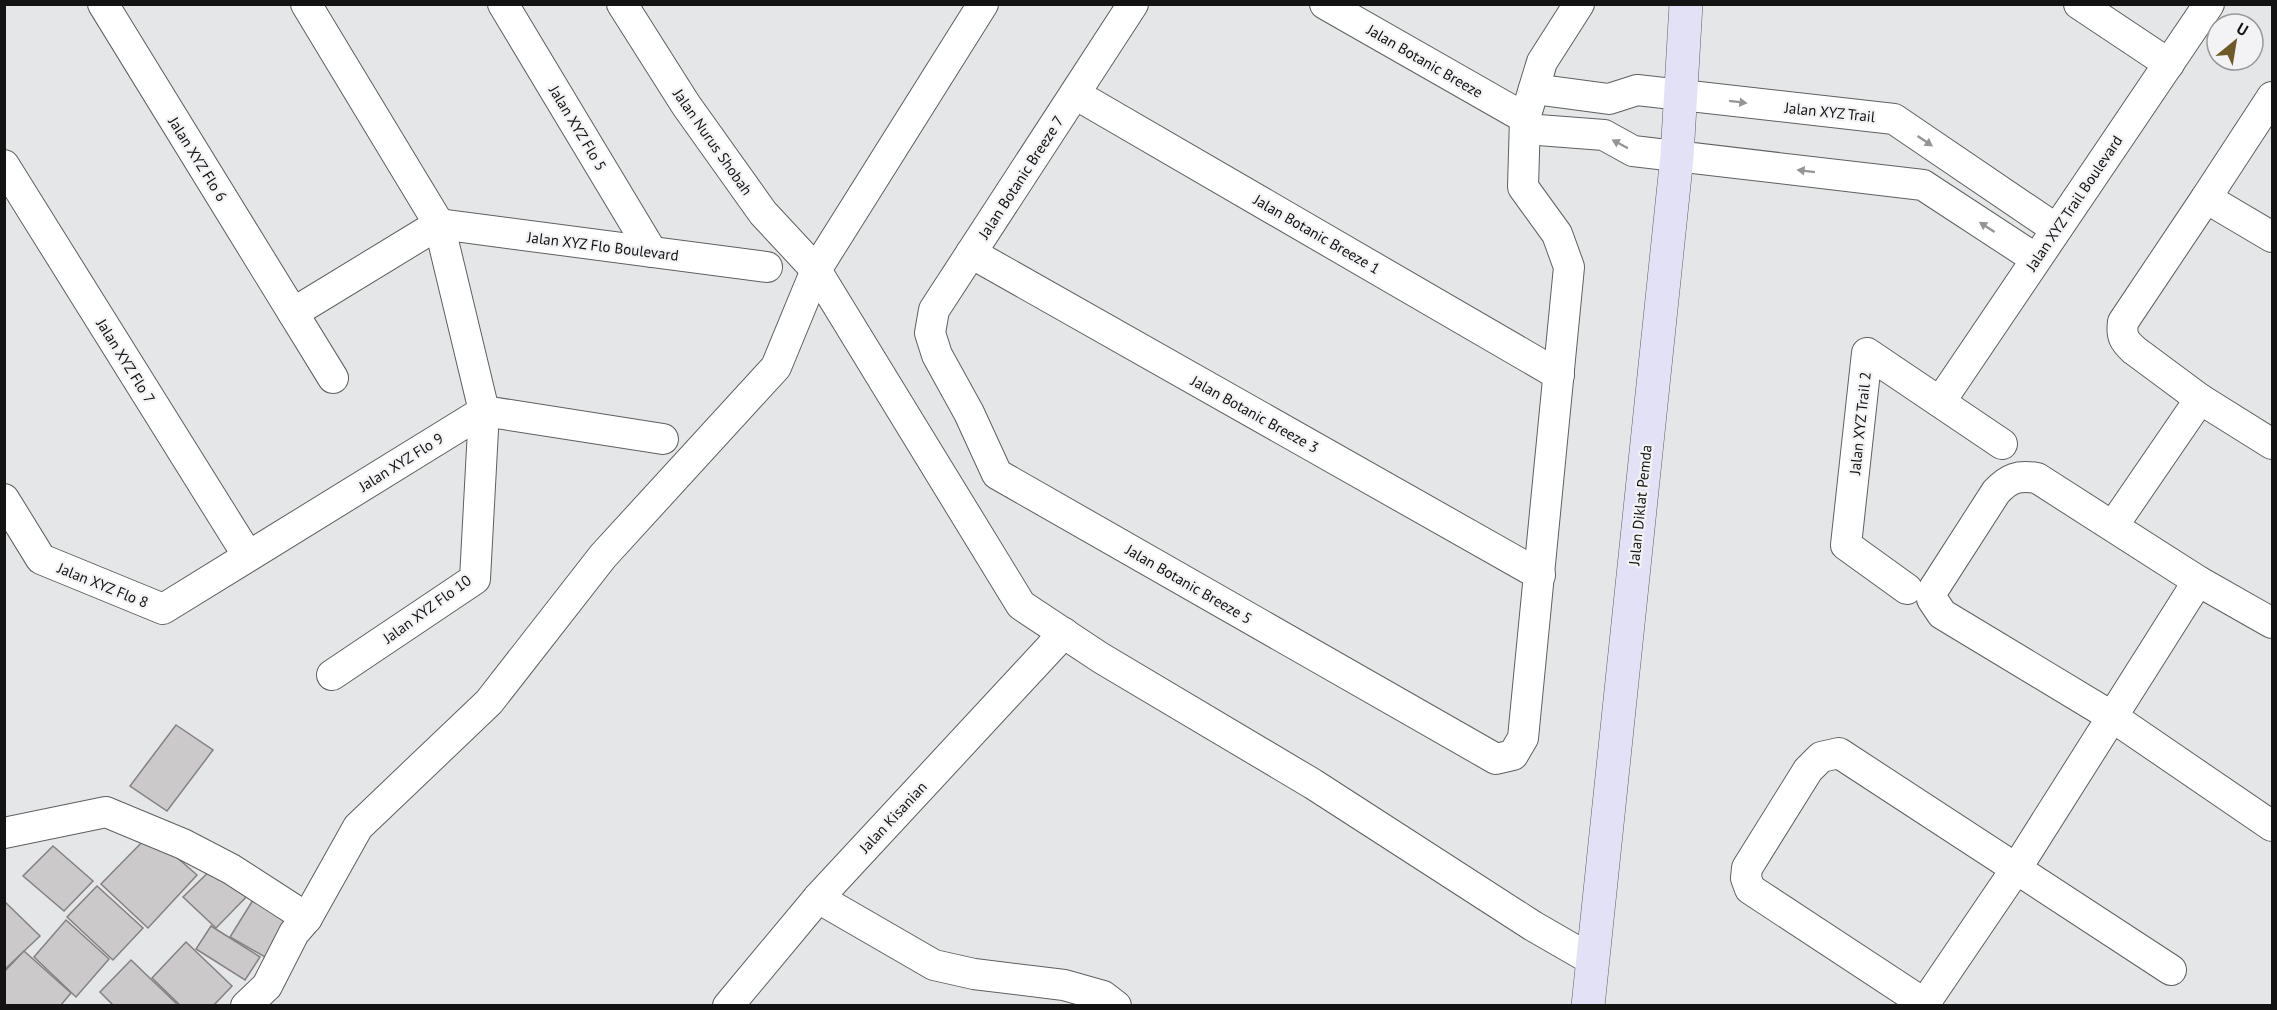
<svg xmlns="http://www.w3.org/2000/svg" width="2277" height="1010" viewBox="0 0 2277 1010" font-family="'PT Sans',sans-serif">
<rect width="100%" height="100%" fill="#e5e6e8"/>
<g fill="#ccc9ca" stroke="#838181" stroke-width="1.5">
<path d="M176,725L213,750L167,811L130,786Z"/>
<path d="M150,834L197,875L148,928L101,884Z"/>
<path d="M53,846L93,881L64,911L23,876Z"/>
<path d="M218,863L251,892L216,928L183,897Z"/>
<path d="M97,886L143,928L113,960L67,917Z"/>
<path d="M258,892L300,916L274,962L230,937Z"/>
<path d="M4,901L40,936L4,970Z"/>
<path d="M66,920L109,959L76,997L34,957Z"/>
<path d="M211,926L260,957L245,980L196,949Z"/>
<path d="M186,942L232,986L213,1006H181L152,978Z"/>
<path d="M24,951L71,993L60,1006H4V972Z"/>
<path d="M131,960L179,1006H114L100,992Z"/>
</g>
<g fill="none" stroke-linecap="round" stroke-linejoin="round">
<g stroke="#5f5f61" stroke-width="32">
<g id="street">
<path d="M103,4L333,378"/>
<path d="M306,4L439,224L484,411L475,579L332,675"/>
<path d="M503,4L652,252"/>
<path d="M622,4L686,105L763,213L816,270L1021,605L1101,658L1313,784L1533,926L1592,960"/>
<path d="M1133,4L934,310L930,333L937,355L969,413L997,474L1496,759L1513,755L1523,738L1569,267L1557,234L1523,187L1525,118L1542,62L1579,4"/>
<path d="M1325,4L1525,118"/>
<path d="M2079,4L2169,64"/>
<path d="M1534,89L1609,99L1637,90L1894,119L2056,229"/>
<path d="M1075,94L1559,375"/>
<path d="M1525,129L1604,135L1633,151L1923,185L2036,259"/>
<path d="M4,165L248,556"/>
<path d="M2206,198L2272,97"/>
<path d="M2272,237L2206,198L2123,322C2121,336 2124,341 2134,350L2200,399L2272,444"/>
<path d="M971,253L1540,575"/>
<path d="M293,313L439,224L767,267"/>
<path d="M1940,402L2209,4"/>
<path d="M4,499L41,559L163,609L484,411L663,439"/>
<path d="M2113,526L2200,399"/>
<path d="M1907,589L1846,545L1867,353L2002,444"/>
<path d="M2272,623L2198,581L2037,478C2018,475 2009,478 1996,492L1933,590L1932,599L1942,614L2111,716L2272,826"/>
<path d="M4,833L106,812L183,844L231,869L307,918"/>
<path d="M818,898L934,965L974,974L1064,985L1103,996L1116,1006"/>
<path d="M246,1006L267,986L294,933L307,918L358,827L489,702L603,556L776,367L816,270L983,4"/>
<path d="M728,1006L818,898L1064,633"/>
<path d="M1923,1006L2016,869L2198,581"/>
<path d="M1928,1006L1750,889L1746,878L1747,868L1808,770L1821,757L1839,753L2171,970"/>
</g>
</g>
<g stroke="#5f5f61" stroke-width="34">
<path id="secondary" d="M1588,1006L1677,156L1686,4"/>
</g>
<use href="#street" stroke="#fff" stroke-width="30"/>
<use href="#secondary" stroke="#e2e1f6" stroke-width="33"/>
</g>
<defs><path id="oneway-solid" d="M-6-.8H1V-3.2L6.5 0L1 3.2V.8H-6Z" transform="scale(1.5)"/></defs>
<g fill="#959595">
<use href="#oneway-solid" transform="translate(1738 102) rotate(7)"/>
<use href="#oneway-solid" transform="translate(1925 141) rotate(34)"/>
<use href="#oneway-solid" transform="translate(1620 144) rotate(-152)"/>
<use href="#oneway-solid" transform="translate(1806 171) rotate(-173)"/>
<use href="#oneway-solid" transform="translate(1987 227) rotate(-147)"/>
</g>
<g text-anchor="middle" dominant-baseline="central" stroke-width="4.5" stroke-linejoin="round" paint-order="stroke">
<g font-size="15" fill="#131314" stroke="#f3f3f5">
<text transform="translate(1425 61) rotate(30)">Jalan Botanic Breeze</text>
<text transform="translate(1830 112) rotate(6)">Jalan XYZ Trail</text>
<text transform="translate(578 128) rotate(59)">Jalan XYZ Flo 5</text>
<text transform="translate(713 142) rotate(55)">Jalan Nurus Shobah</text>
<text transform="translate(198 159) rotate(58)">Jalan XYZ Flo 6</text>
<text transform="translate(1021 177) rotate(-57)">Jalan Botanic Breeze 7</text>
<text transform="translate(2074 203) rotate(-56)">Jalan XYZ Trail Boulevard</text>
<text transform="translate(1317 234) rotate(30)">Jalan Botanic Breeze 1</text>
<text transform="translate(603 246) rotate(7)">Jalan XYZ Flo Boulevard</text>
<text transform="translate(126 361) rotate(58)">Jalan XYZ Flo 7</text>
<text transform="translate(1255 414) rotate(29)">Jalan Botanic Breeze 3</text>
<text transform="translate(1860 423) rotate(-84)">Jalan XYZ Trail 2</text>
<text transform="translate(401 462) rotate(-32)">Jalan XYZ Flo 9</text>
<text transform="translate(1640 505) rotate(-84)">Jalan Diklat Pemda</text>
<text transform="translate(1189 584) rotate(30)">Jalan Botanic Breeze 5</text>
<text transform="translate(103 585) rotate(22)">Jalan XYZ Flo 8</text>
<text transform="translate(427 609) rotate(-36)">Jalan XYZ Flo 10</text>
<text transform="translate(893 817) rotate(-47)">Jalan Kisanian</text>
</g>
</g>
<rect width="2277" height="1010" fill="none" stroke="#131314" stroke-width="12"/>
<g transform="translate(2235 42) rotate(30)"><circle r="28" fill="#f3f3f5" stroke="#99999b" stroke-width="1.5"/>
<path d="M0-4.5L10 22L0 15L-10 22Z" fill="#6e5a29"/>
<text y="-9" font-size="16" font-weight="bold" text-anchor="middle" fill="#131314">U</text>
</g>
</svg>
